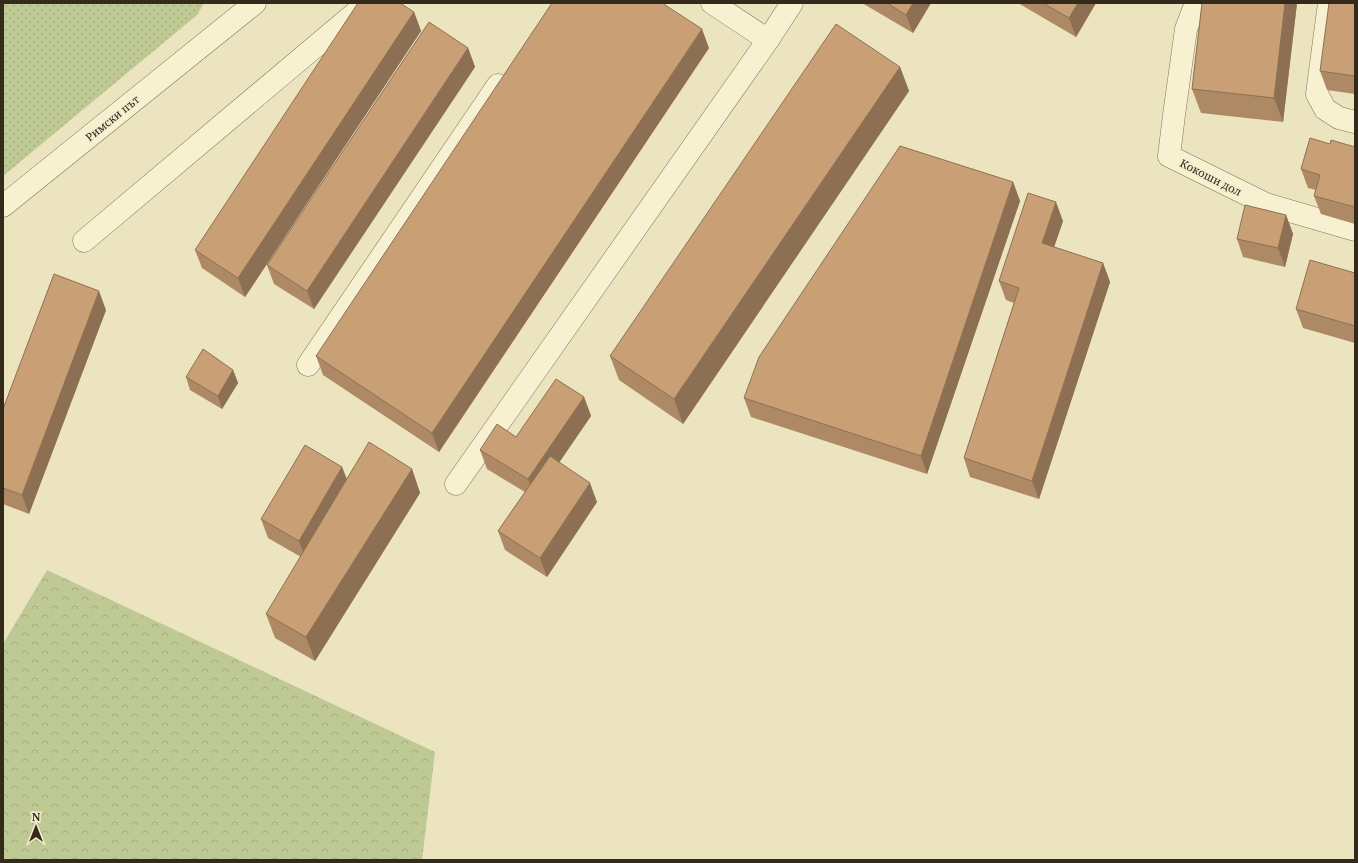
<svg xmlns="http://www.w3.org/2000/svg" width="1358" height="863" viewBox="0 0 1358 863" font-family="'Noto Serif',serif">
<defs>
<pattern id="forest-crowns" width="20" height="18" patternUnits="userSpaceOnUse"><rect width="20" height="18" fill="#bec994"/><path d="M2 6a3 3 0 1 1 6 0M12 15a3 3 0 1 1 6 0" fill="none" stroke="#a4ad7f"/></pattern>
<pattern id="garden-dots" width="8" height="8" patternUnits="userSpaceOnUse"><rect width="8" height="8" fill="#bec994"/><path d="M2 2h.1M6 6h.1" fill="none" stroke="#a4ad7f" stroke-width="1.8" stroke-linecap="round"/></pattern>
</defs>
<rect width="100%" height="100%" fill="#ece3bf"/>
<path fill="url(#forest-crowns)" d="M47,570L435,752L422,860H3V644Z"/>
<path fill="url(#garden-dots)" d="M3,3H204L197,15L3,176Z"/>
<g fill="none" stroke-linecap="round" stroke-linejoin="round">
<g stroke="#847358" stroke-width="23">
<g id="minor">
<path d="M712,3L768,40"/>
<path d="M1196,3L1186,29L1174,115L1169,156L1266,204L1355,230"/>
<path d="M1329,3L1317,94L1325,109L1339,118L1355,122"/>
<path d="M3,206L255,3"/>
<path d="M84,241L367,3"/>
<path d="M308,365L498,85"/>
<path d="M456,484L768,40L792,3"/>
</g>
</g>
<use href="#minor" stroke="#f7f0d1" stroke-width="22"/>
</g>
<g fill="#ad8a65">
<path d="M862,3H931L913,33Z"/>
<path d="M1018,3H1096L1076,37Z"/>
<path d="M1202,3H1297L1283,122L1201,113L1192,89Z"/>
<path d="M1355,3V94L1327,90L1320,71Z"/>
<path d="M414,12L421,31L245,297L202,268L195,250Z"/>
<path d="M468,48L475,67L314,309L274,284L267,265Z"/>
<path d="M709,48L439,452L323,375L316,356Z"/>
<path d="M900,67L909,91L683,424L619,380L610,356Z"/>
<path d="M1330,144L1355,147V224L1321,214L1314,196L1316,190L1308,188L1301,169Z"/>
<path d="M1013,182L1020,201L927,474L751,417L744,398Z"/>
<path d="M1286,215L1293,234L1285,267L1243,257L1237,239Z"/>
<path d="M1063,221L1054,247L1103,263L1110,282L1039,499L970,477L964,458L1014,303L1006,300L999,281Z"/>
<path d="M1355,273V343L1303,328L1296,309Z"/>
<path d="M106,310L29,514L3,504V409Z"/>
<path d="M233,370L238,383L222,409L190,390L186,377Z"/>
<path d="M584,397L591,416L559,462L597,502L547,577L505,550L498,531L525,492L487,469L480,450L516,437Z"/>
<path d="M342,467L347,479L412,469L420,493L315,661L275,638L266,614L301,557L268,538L261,519Z"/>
</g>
<g fill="#8d7053">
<path d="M913,3H931L913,33L906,15Z"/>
<path d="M1078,3H1096L1076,37L1069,18Z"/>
<path d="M1285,3H1297L1283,122L1274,98Z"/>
<path d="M414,12L421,31L245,297L238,278Z"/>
<path d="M702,29L709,48L439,452L432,433Z"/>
<path d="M468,48L475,67L314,309L307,291Z"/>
<path d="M900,67L909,91L683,424L674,399Z"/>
<path d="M1013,182L1020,201L927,474L921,456Z"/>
<path d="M1056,202L1063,221L1049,262L1042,243Z"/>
<path d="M1286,215L1293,234L1285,267L1278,248Z"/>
<path d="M1103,263L1110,282L1039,499L1032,481Z"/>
<path d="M99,291L106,310L29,514L22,495Z"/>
<path d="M233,370L238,383L222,409L218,396Z"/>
<path d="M584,397L591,416L535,498L528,479Z"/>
<path d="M342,467L349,486L306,560L299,541Z"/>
<path d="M412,469L420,493L315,661L306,637Z"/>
<path d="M590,483L597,502L547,577L540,558Z"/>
</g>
<g fill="#c9a076" stroke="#8d7053">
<path d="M358,3H400L414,12L238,278L195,250Z"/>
<path d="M552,3H662L702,29L432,433L316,356Z"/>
<path d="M887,3H913L906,15Z"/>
<path d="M1043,3H1078L1069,18Z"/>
<path d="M1202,3H1285L1274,98L1192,89Z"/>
<path d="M1329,3H1355V76L1320,71Z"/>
<path d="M429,22L468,48L307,291L267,265Z"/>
<path d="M836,24L900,67L674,399L610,356Z"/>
<path d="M1310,138L1330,144L1331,140L1355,147V207L1314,196L1320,175L1301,169Z"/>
<path d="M900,146L1013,182L921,456L744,398L759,357Z"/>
<path d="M1028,193L1056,202L1042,243L1103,263L1032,481L964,458L1019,288L999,281Z"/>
<path d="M1245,205L1286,215L1278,248L1237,239Z"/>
<path d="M1310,260L1355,273V326L1296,309Z"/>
<path d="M54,274L99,291L22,495L3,488V409Z"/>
<path d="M203,349L233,370L218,396L186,377Z"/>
<path d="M556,379L584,397L528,479L480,450L497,424L516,437Z"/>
<path d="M369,442L412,469L306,637L266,614Z"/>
<path d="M305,445L342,467L299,541L261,519Z"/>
<path d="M550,456L590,483L540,558L498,531Z"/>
</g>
<g text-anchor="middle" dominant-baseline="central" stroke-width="3" stroke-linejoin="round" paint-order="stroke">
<g font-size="11" fill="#342a1c" stroke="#f4ecce">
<text transform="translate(112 118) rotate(-39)">Римски път</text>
<text transform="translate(1211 177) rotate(27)">Кокоши дол</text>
</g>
</g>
<rect width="1358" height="863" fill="none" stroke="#342a1c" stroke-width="8"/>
<g transform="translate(36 827)" stroke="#f4ecce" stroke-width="3" paint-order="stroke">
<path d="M0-3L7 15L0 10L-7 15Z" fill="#342a1c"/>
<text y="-6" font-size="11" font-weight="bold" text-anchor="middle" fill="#342a1c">N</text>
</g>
</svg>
